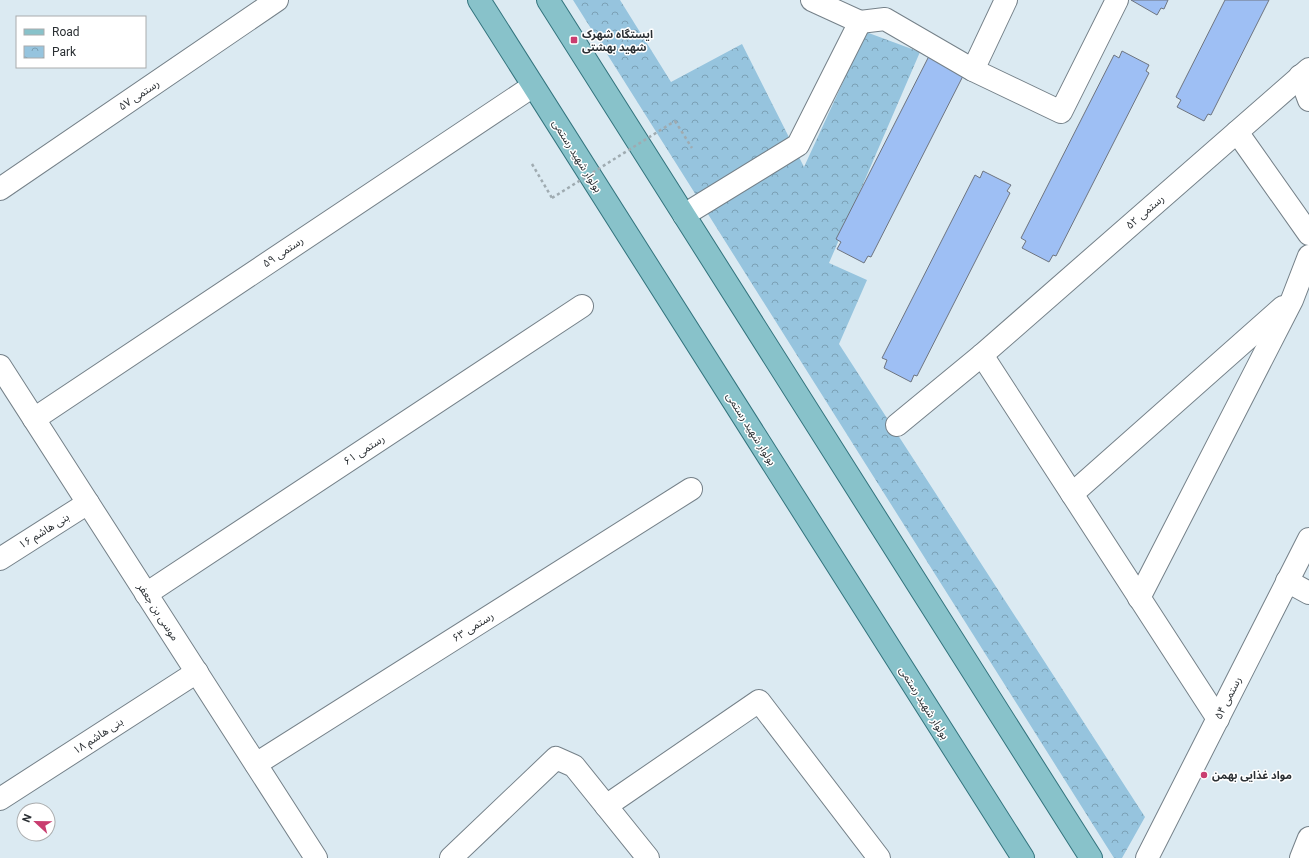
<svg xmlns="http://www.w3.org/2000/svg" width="1309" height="858" viewBox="0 0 1309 858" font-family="Roboto,'Noto Sans Arabic',sans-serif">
<defs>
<pattern id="park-crowns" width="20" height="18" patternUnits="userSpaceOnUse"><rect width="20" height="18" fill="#96c4de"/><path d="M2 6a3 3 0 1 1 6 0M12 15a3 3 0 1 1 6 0" fill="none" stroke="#7ba0b5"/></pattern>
</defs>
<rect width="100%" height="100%" fill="#dbeaf2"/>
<path fill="url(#park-crowns)" d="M573,0H620L671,82L742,44L804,167L866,32L920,52L829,263L867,280L839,344L1145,817L1122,858H1114Z"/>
<g fill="#9ebff4" stroke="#6e7580">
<path d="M1131,0H1168L1164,9L1161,8L1157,15Z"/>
<path d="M1225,0H1269L1211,115L1208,114L1204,121L1177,107L1181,100L1176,97Z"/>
<path d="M1122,51L1149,65L1146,71L1149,73L1056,256L1053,255L1049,262L1022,248L1026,241L1021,238L1114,55L1119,58Z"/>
<path d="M929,56L964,74L871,257L868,256L864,263L837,249L841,242L836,239Z"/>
<path d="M983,171L1011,185L1007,191L1010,193L917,376L914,375L911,382L884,368L887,360L882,358L975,175L980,178Z"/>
</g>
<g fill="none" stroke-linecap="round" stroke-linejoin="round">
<g stroke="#758189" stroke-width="24">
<g id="minor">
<path d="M860,22L885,19L973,70L1061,112L1117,0"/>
<path d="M973,70L1006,0"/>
<path d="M1300,76L1309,100"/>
<path d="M1237,132L1309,234"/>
<path d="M0,189L277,0"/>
<path d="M684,215L798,145L860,22L812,0"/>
<path d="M982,355L1218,719"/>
<path d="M0,366L316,858"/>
<path d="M34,419L533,86"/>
<path d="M897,425L982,355L1309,69"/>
<path d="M1072,494L1283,307"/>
<path d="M0,559L88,503"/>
<path d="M1287,581L1309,593"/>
<path d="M146,594L582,306"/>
<path d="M1139,598L1292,300L1309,256"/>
<path d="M256,764L691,489"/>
<path d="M0,799L197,672"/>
<path d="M606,806L759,701L879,858"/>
<path d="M451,858L556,758L574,766L648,858"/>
<path d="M1147,858L1309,539"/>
<path d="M1301,858L1309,838"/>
</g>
</g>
<g stroke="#33747e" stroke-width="24">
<g id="major">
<path d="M479,0L1023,858"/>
<path d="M548,0L1091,858"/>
</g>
</g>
<g stroke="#9fabb1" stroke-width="2.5" stroke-dasharray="3 3" stroke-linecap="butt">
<path d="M675,121L692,148"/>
<path d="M532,164L552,198"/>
</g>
<use href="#minor" stroke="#fff" stroke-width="22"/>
<use href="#major" stroke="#88c2ca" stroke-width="22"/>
<path stroke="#9fabb1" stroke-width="2.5" stroke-dasharray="3 3" stroke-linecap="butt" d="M552,198L675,121"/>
</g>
<g fill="#c93d6f" stroke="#fff" stroke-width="1.5">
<rect x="570" y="36" width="8" height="8" rx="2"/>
<circle cx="1204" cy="775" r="4"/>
</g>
<g text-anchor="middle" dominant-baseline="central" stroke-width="3" stroke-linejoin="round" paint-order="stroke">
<g font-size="11" font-weight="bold" fill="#2a2f33" stroke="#fff" text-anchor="start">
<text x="582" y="34">ایستگاه شهرک<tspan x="582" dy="13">شهید بهشتی</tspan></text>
<text x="1212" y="775">مواد غذایی بهمن</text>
</g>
<g font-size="11" fill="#2a2f33" stroke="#fff">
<text transform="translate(139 95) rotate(-34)">رستمی ۵۷</text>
<text transform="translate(577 156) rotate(58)">بولوار شهید رستمی</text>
<text transform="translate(1145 212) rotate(-41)">رستمی ۵۲</text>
<text transform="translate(283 252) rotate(-34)">رستمی ۵۹</text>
<text transform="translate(751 429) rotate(58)">بولوار شهید رستمی</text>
<text transform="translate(364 450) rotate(-33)">رستمی ۶۱</text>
<text transform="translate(44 531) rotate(-32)">بنی هاشم ۱۶</text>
<text transform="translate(158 612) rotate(57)">موسی بن جعفر</text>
<text transform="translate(473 627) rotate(-32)">رستمی ۶۳</text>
<text transform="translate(1228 698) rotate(-63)">رستمی ۵۴</text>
<text transform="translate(924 703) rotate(58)">بولوار شهید رستمی</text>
<text transform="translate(98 736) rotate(-33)">بنی هاشم ۱۸</text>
</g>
</g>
<rect x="16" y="16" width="130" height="52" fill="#ffffff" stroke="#aaacad"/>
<rect x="24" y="29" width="20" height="6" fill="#88c2ca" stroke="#aaacad"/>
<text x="52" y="36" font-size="12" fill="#2a2f33">Road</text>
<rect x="24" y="46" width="20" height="12" fill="url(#park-crowns)" stroke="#aaacad"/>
<text x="52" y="56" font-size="12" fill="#2a2f33">Park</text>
<g transform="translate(36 822) rotate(292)"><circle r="19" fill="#ffffff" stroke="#aaacad"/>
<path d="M0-3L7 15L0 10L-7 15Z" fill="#c93d6f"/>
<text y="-6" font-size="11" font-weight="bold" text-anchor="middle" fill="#2a2f33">N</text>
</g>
</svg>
